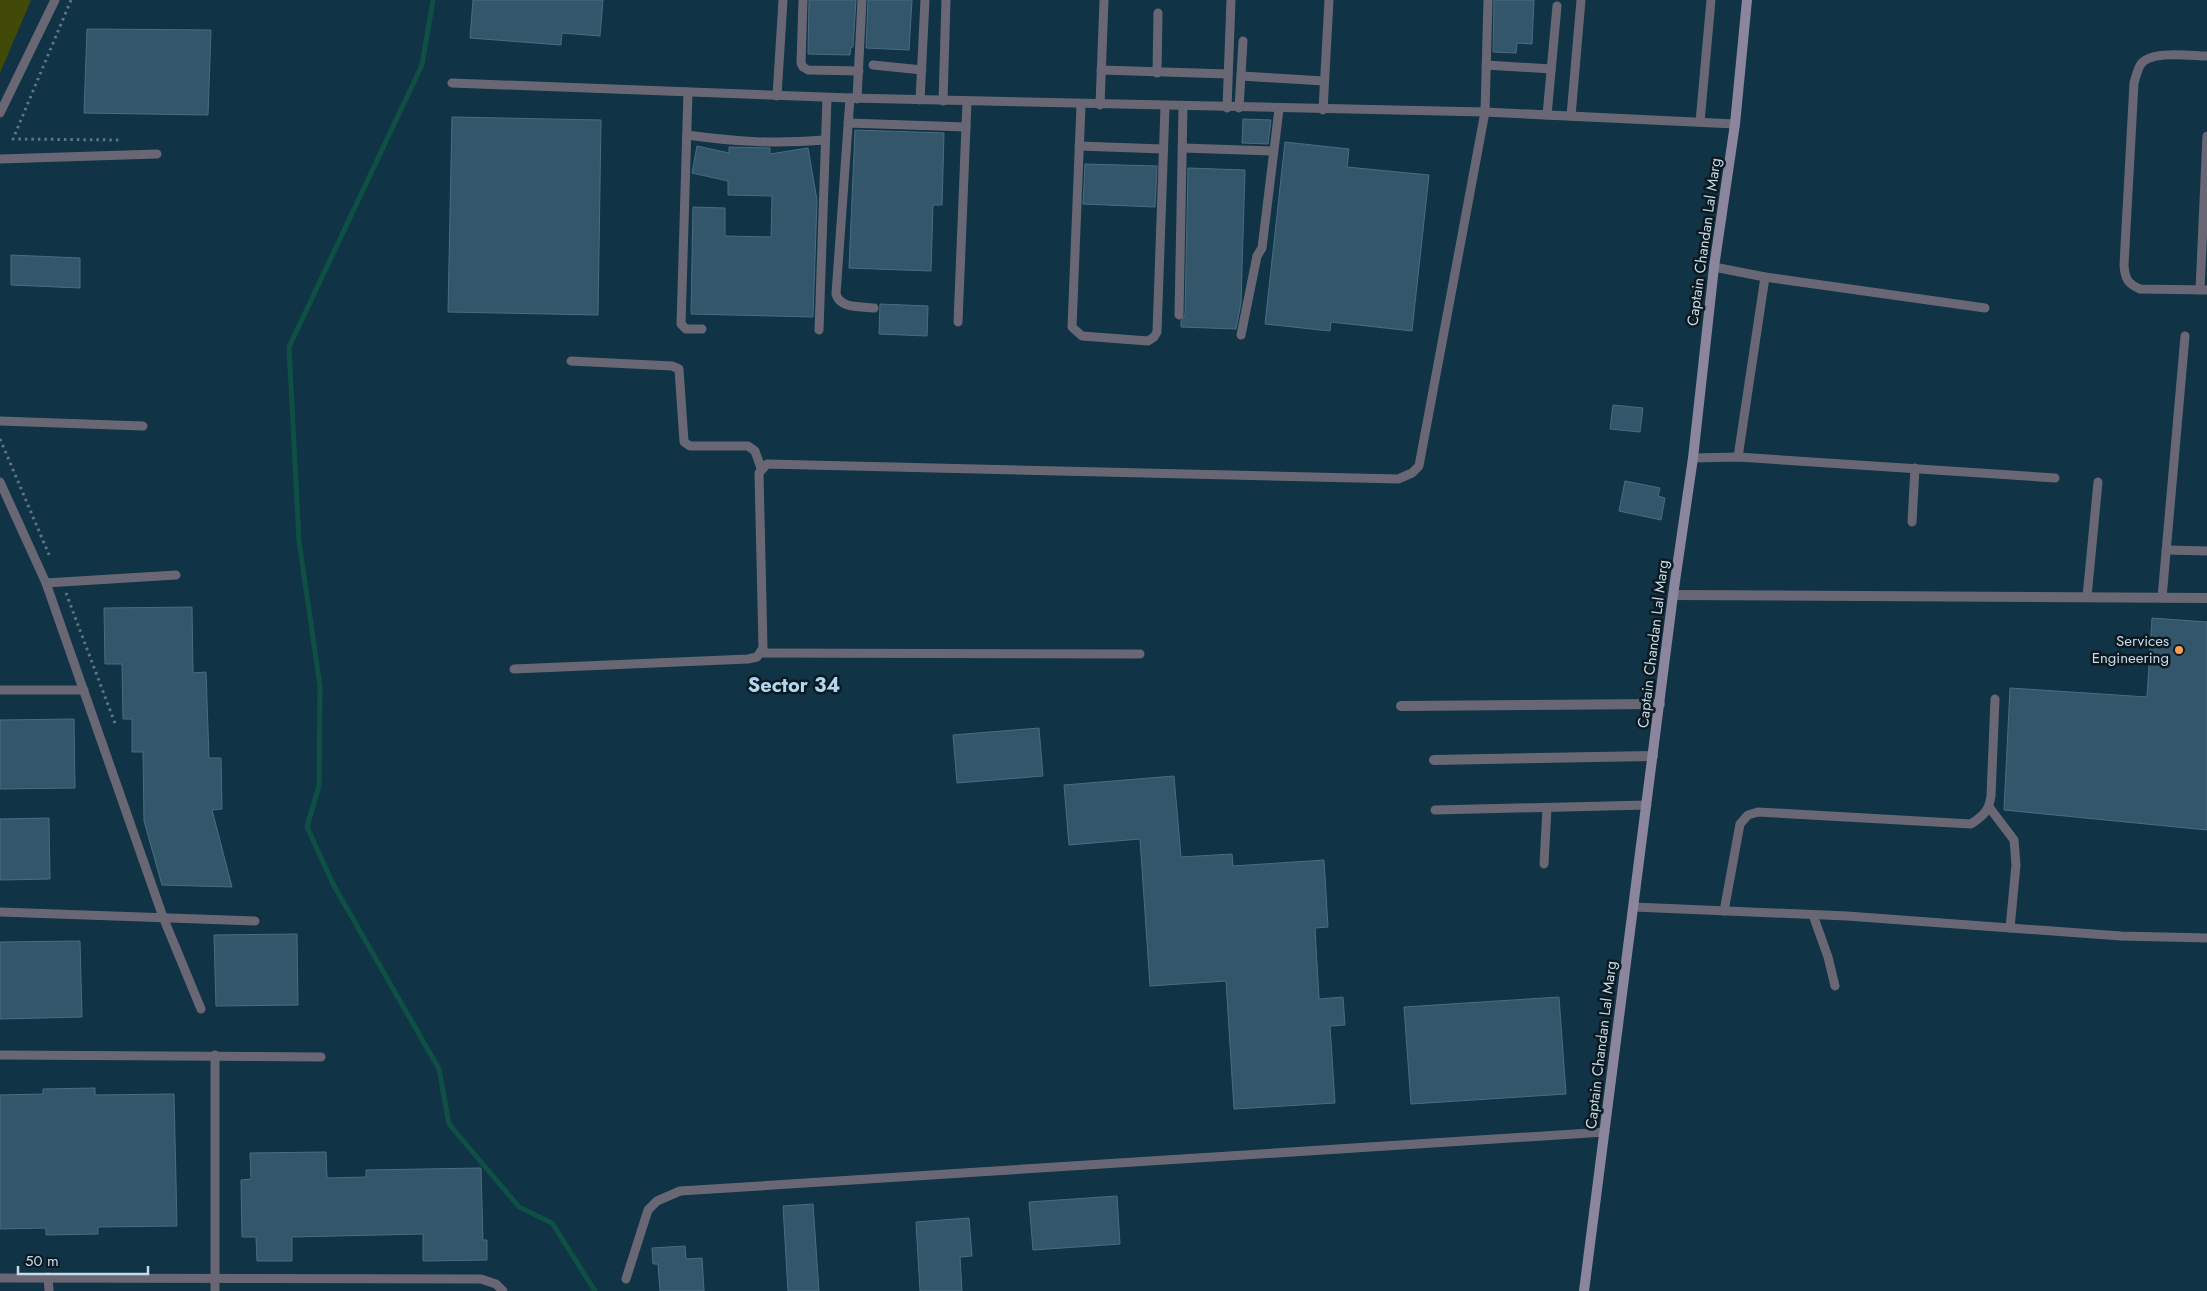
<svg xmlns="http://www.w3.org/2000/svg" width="2207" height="1291" viewBox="0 0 2207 1291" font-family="Jost,sans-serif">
<rect width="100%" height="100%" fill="#113346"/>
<path fill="#414a06" d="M0,0H31L0,73Z"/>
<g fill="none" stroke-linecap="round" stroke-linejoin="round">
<path stroke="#0f5044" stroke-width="5" d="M433,0L422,65L289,347L299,541L320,686L319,786L307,827L333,884L439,1069L449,1124L519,1207L552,1223L595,1291"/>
</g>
<g fill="#34566b" stroke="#4b6d83">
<path d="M473,0H603L600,36L562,33L561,45L470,38Z"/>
<path d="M809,0H856L853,47H851L850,55L808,54Z"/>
<path d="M868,0H912L909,50L866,48Z"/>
<path d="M1494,0H1534L1532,44L1517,43L1516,53L1493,52Z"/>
<path d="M87,29L211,30L208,115L84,113Z"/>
<path d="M452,117L601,120L598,315L448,312Z"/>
<path d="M1243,119L1271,120L1268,144L1242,143Z"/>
<path d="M855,130L944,133L942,205H933L931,271L849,268Z"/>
<path d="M1285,142L1349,149L1347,167L1429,175L1412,331L1331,322L1330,331L1265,324Z"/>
<path d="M697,146L729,153V147L770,148V154L808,148L817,200L813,317L691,314L693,207L725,208V236L771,237L772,196L728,195V181L692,173Z"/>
<path d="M1085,164L1157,166L1155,207L1083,204Z"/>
<path d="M1188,168L1245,170L1241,303L1236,329L1181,327V321L1185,315Z"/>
<path d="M11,255L80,258V288L11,285Z"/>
<path d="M880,304L928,306L927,336L879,334Z"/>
<path d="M1613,405L1643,408L1640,432L1610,429Z"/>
<path d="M1625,481L1660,488L1658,496L1665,498L1661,520L1619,511Z"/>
<path d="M192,607L193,673L206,672L209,758H221L222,809L212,810L232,887L162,885L144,821L143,752H132V719H123L122,664H105L104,608Z"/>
<path d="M2152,618L2207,622V830L2004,810L2010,688L2147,697Z"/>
<path d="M74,719L75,788L0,789V720Z"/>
<path d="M1039,728L1043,776L957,783L953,735Z"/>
<path d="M1174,776L1181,857L1232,854L1233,866L1324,860L1328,927L1315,928L1319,999L1343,997L1345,1025L1330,1026L1335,1103L1234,1109L1226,981L1150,986L1140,839L1069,845L1064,785Z"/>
<path d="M49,818L50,879L0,880V819Z"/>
<path d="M297,934L298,1005L216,1006L214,935Z"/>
<path d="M80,941L82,1017L0,1019V942Z"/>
<path d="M1559,997L1566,1094L1411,1104L1404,1007Z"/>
<path d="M95,1088V1095L174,1094L177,1226L98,1227V1234L46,1235V1228L0,1229V1095L43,1094V1089Z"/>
<path d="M326,1152L327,1178L366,1177V1170L481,1168L483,1240H487V1260L423,1261V1234L292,1237V1261H257L256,1237H242L241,1180L251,1179L250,1153Z"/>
<path d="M1117,1196L1120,1244L1033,1250L1029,1202Z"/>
<path d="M813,1204L819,1291H788L783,1206Z"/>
<path d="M969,1218L972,1256L960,1257L962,1291H920L916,1222Z"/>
<path d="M685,1246L686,1259L702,1258L704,1291H660L658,1264H653L652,1248Z"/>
</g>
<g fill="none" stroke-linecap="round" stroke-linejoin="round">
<g stroke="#5b7687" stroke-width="3" stroke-dasharray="2.5 4" stroke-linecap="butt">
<path d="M71,0L13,139L121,140"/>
<path d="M0,439L50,557"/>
<path d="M66,593L116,726"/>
</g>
<g stroke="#6a6775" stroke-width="9">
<path d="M803,0L801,63L803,67L808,70L859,71"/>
<path d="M2207,56C2191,56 2151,50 2141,64C2137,70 2136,77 2134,83L2124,265C2125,279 2128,284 2140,289L2207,290"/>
<path d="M873,65L922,70"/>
<path d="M1486,65L1551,69"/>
<path d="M1101,70L1228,74"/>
<path d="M1157,73L1158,13"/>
<path d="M1241,76L1324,81"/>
<path d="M452,83L850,98L1485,112L1735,124"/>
<path d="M688,92L681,324L686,329H702"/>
<path d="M777,96L783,0"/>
<path d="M850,98L836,294C840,309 861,306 874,308"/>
<path d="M857,99L862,0"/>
<path d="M920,100L925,0"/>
<path d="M943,101L946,0"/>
<path d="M1081,105L1072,327L1082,336L1148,341L1154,337L1157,332L1165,107"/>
<path d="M1100,105L1104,0"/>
<path d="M1227,108L1231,0"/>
<path d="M1239,108L1243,41"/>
<path d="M1323,110L1329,0"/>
<path d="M0,113L55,0"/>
<path d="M1547,115L1557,6"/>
<path d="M1571,116L1581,0"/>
<path d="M1700,122L1711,0"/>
<path d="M848,123L966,127"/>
<path d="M687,135C738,142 774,144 825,140"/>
<path d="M1079,146L1163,149"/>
<path d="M1183,148L1273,151"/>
<path d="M0,159L157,154"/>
<path d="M1714,267L1765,277L1985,308"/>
<path d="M2200,290L2207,136"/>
<path d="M1179,315L1183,107"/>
<path d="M958,322L967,102"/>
<path d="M819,330L827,98"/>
<path d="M1241,335L1257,256L1262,248L1279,109"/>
<path d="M571,361L672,366L679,369L684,442L690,446H748L755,451L761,468"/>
<path d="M0,421L143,426"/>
<path d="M1738,457L1765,277"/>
<path d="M1693,458L1738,457L2055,478"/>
<path d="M0,482L46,583L163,917L201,1009"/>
<path d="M1912,522L1915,468"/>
<path d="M2166,550L2207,551"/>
<path d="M46,583L176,575"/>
<path d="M2087,597L2098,482"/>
<path d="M2162,598L2185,336"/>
<path d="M761,653L1140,654"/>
<path d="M514,669L748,659L757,657L763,648L759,473L767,464L1398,479L1412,473L1419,466L1485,112L1488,0"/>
<path d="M0,690H84"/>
<path d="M1989,807L2014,840L2016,865L2010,928"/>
<path d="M1435,810L1647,805"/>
<path d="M1544,864L1547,808"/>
<path d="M1634,907L1847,916L2121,936L2207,938"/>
<path d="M1724,911L1740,824L1748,815L1758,812L1971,824C1983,816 1989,811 1991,796L1995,699"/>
<path d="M0,912L255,921"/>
<path d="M1813,915L1828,957L1835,986"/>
<path d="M0,1055L321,1057"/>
<path d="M48,1277L49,1291"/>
<path d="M0,1278L481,1279L496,1284L503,1291"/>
<path d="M626,1279L648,1210L657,1201L680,1191L1605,1132"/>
<path d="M215,1291V1055"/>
</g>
<g stroke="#6a6775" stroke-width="10">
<path d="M1673,595L2207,598"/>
<path d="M1401,706L1660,704"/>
<path d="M1434,760L1653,756"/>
</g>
<path stroke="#8b859d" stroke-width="10" d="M1584,1291L1673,595L1693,458L1714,267L1735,124L1747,0"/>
</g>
<circle fill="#fc9d52" stroke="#0b1921" stroke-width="2" cx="2179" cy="650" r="5"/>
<g text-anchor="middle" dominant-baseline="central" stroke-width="5" stroke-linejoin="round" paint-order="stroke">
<g font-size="15" fill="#c8dae7" stroke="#0b1921">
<text transform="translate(1704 242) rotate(-82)">Captain Chandan Lal Marg</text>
<text transform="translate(1653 644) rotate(-83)">Captain Chandan Lal Marg</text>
<text transform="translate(1601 1045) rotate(-83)">Captain Chandan Lal Marg</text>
</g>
<g font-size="15" fill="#c8dae7" stroke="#0b1921" text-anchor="end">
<text x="2169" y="641">Services<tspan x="2169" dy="17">Engineering</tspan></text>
</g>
<g font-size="20" font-weight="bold" fill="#b1d6ef" stroke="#0b1921">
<text x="794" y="685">Sector 34</text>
</g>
</g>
<path d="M18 1266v8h130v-8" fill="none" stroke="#c8dae7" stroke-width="2.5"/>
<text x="25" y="1266" font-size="15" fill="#c8dae7" stroke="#0b1921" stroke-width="4" paint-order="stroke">50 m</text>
</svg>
